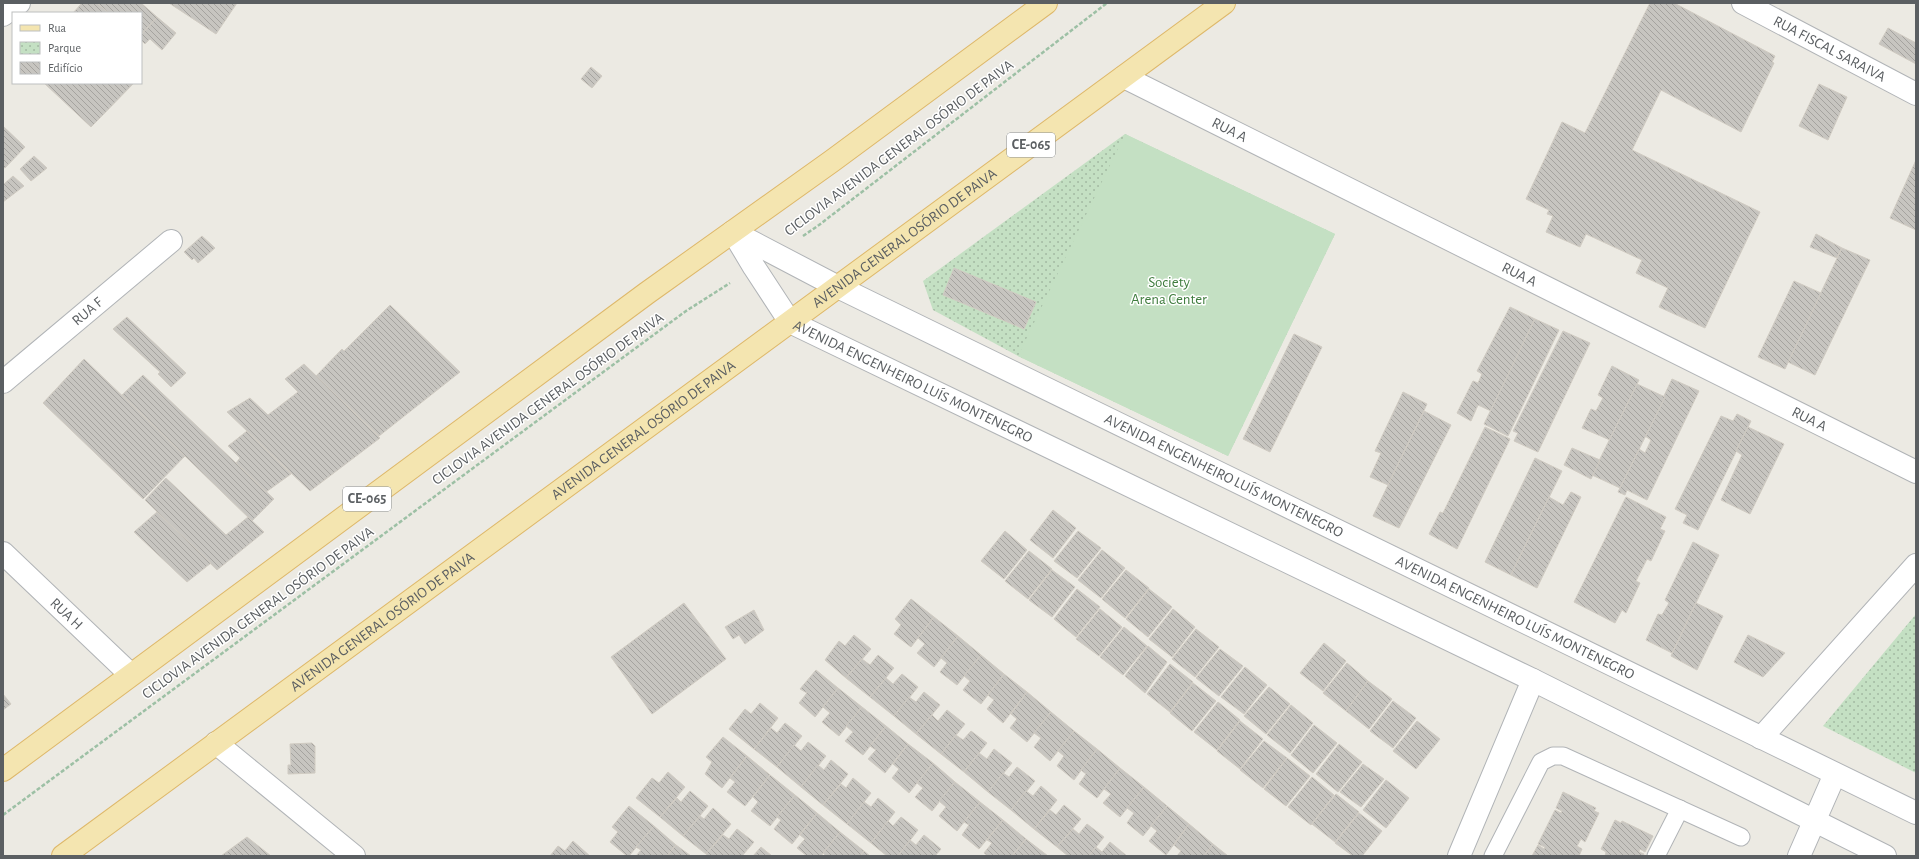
<svg xmlns="http://www.w3.org/2000/svg" width="1919" height="859" viewBox="0 0 1919 859" font-family="'Alegreya Sans',sans-serif">
<defs>
<pattern id="park-dots" width="8" height="8" patternUnits="userSpaceOnUse"><rect width="8" height="8" fill="#c4e0c3"/><path d="M2 2h.1M6 6h.1" fill="none" stroke="#a2b9a2" stroke-width="1.8" stroke-linecap="round"/></pattern>
<pattern id="building-back-hatch" width="6" height="6" patternUnits="userSpaceOnUse"><rect width="6" height="6" fill="#c7c5c0"/><path d="M-1 5l2 2M0 0l6 6M5-1l2 2" fill="none" stroke="#a5a39f"/></pattern>
</defs>
<rect width="100%" height="100%" fill="#eceae3"/>
<g fill="url(#park-dots)">
<path d="M1125,134L1335,234L1228,456L1018,356L933,310L923,281Z"/>
<path d="M1916,614V773L1823,726Z"/>
</g>
<path fill="#c4e0c3" d="M1125,134L1335,234L1228,456L1018,356Z"/>
<g fill="url(#building-back-hatch)" stroke="#d0cbc2">
<path d="M82,3H97L109,13H73Z"/>
<path d="M97,3H141L157,17L141,35V13H109Z"/>
<path d="M169,3H237L216,34Z"/>
<path d="M1650,3H1674L1775,56L1772,62L1774,63L1741,132L1661,90L1632,150L1760,212L1705,328L1659,307L1668,288L1636,273L1642,260L1586,234L1580,247L1546,232L1553,216L1547,214L1549,210L1526,199L1562,122L1585,133Z"/>
<path d="M157,17L176,33L162,50L150,39L145,44L141,40V35Z"/>
<path d="M1888,28L1916,43V64L1879,44Z"/>
<path d="M591,67L602,76L592,88L581,79Z"/>
<path d="M44,83H132L133,84L91,127Z"/>
<path d="M1819,84L1847,97L1828,140L1799,126Z"/>
<path d="M3,126L25,147L5,168L3,167Z"/>
<path d="M34,156L47,168L31,181L20,169Z"/>
<path d="M1916,160V230L1890,218Z"/>
<path d="M13,176L24,186L3,202V185Z"/>
<path d="M1816,234L1842,248L1837,258L1810,247Z"/>
<path d="M202,236L215,248L198,263L194,258L192,260L184,252Z"/>
<path d="M1842,248L1870,260L1815,375L1788,362Z"/>
<path d="M954,268L1036,302L1024,329L943,295Z"/>
<path d="M1794,281L1821,293L1785,369L1758,357Z"/>
<path d="M390,305L460,372L379,436L316,376L342,349L344,351Z"/>
<path d="M1510,307L1535,319L1491,411L1478,405L1471,421L1457,413L1473,381L1478,383L1482,374L1477,371Z"/>
<path d="M127,317L186,373L171,387L158,374L160,372L113,329Z"/>
<path d="M1535,319L1559,330L1508,436L1484,424Z"/>
<path d="M1563,331L1590,343L1538,452L1514,441L1518,433L1513,431Z"/>
<path d="M1294,334L1322,347L1270,452L1243,439Z"/>
<path d="M84,359L185,456L143,499L43,403Z"/>
<path d="M304,364L380,438L310,491L227,412L250,398L268,415L298,392L285,379Z"/>
<path d="M1612,366L1639,380L1610,440L1582,428L1591,409L1596,411L1603,398L1598,395Z"/>
<path d="M143,375L274,499L252,521L122,395Z"/>
<path d="M1672,379L1699,391L1647,500L1627,490L1625,495L1618,492L1639,449L1645,453L1651,440L1645,436Z"/>
<path d="M1637,384L1665,397L1620,488L1592,475Z"/>
<path d="M1403,392L1427,404L1388,485L1370,477L1381,453L1375,451Z"/>
<path d="M1424,411L1451,425L1399,528L1373,516Z"/>
<path d="M1737,414L1751,421L1698,530L1683,523L1687,515L1675,509L1721,416L1733,421Z"/>
<path d="M1485,427L1510,439L1457,549L1429,534L1440,512L1443,513Z"/>
<path d="M1748,427L1784,444L1750,514L1721,500L1742,455L1736,451Z"/>
<path d="M247,431L291,474L266,492L236,463L240,458L228,446Z"/>
<path d="M1572,448L1600,460L1591,479L1564,465Z"/>
<path d="M1535,458L1562,471L1511,575L1485,562Z"/>
<path d="M166,478L226,535L248,517L264,532L217,570L145,500Z"/>
<path d="M1571,492L1581,497L1537,588L1511,575L1549,497L1563,505Z"/>
<path d="M1626,497L1666,517L1660,529L1665,531L1651,561L1647,559L1636,581L1640,583L1626,613L1622,610L1615,623L1574,602Z"/>
<path d="M1053,510L1076,528L1053,558L1030,540Z"/>
<path d="M157,512L211,563L187,582L134,532Z"/>
<path d="M1005,531L1027,550L1004,579L981,561Z"/>
<path d="M1078,531L1101,548L1077,578L1054,561Z"/>
<path d="M1693,542L1719,555L1672,653L1646,640L1658,614L1662,615L1669,603L1665,600Z"/>
<path d="M1102,550L1125,568L1101,598L1078,580Z"/>
<path d="M1029,551L1052,569L1028,599L1005,581Z"/>
<path d="M1052,570L1075,587L1052,617L1029,600Z"/>
<path d="M1126,570L1149,588L1125,618L1102,599Z"/>
<path d="M1077,589L1100,607L1076,637L1054,619Z"/>
<path d="M1149,589L1172,607L1148,637L1126,619Z"/>
<path d="M911,599L934,617L911,647L894,634L901,625L895,619Z"/>
<path d="M684,603L726,659L652,714L611,657Z"/>
<path d="M1696,603L1723,616L1697,670L1671,656Z"/>
<path d="M1100,609L1122,627L1099,656L1076,639Z"/>
<path d="M1173,609L1195,627L1172,657L1149,639Z"/>
<path d="M754,610L764,630L745,644L739,635L733,639L725,627Z"/>
<path d="M934,617L958,636L934,667L917,653L925,644L918,638Z"/>
<path d="M1124,627L1147,646L1123,675L1100,657Z"/>
<path d="M1196,629L1219,647L1195,677L1172,659Z"/>
<path d="M854,635L871,649L846,678L825,660L839,641L845,646Z"/>
<path d="M1748,635L1785,653L1763,677L1734,662Z"/>
<path d="M958,636L981,655L957,685L940,672L947,663L941,658Z"/>
<path d="M1324,643L1346,661L1323,691L1300,673Z"/>
<path d="M1148,646L1167,662L1145,693L1125,676Z"/>
<path d="M1220,649L1243,666L1219,696L1196,678Z"/>
<path d="M878,655L894,668L870,697L846,678L862,659L870,665Z"/>
<path d="M981,655L1004,674L981,704L963,690L970,681L964,676Z"/>
<path d="M1347,663L1368,681L1346,711L1323,693Z"/>
<path d="M1170,664L1193,682L1170,712L1147,694Z"/>
<path d="M1245,667L1267,685L1244,714L1221,697Z"/>
<path d="M816,670L838,688L815,717L799,703L807,693L800,689Z"/>
<path d="M902,674L918,687L894,716L870,697L886,678L893,684Z"/>
<path d="M1004,674L1027,692L1003,723L987,709L994,700L988,695Z"/>
<path d="M1368,681L1392,699L1369,729L1346,711Z"/>
<path d="M1193,683L1216,701L1192,731L1170,713Z"/>
<path d="M1269,687L1290,704L1266,734L1244,716Z"/>
<path d="M838,688L862,707L839,736L822,722L830,713L823,707Z"/>
<path d="M924,692L940,705L916,734L894,716L909,697L916,702Z"/>
<path d="M1027,692L1051,712L1027,742L1010,728L1017,719L1011,714Z"/>
<path d="M3,694L11,704L3,710Z"/>
<path d="M1393,701L1416,718L1393,748L1370,731Z"/>
<path d="M1218,702L1240,720L1217,750L1194,732Z"/>
<path d="M760,703L778,718L754,749L729,729L745,709L751,714Z"/>
<path d="M1291,705L1313,723L1290,753L1267,735Z"/>
<path d="M862,707L886,726L863,755L845,741L853,732L846,726Z"/>
<path d="M947,710L965,724L941,754L916,734L932,715L938,721Z"/>
<path d="M1051,712L1074,731L1050,761L1034,747L1041,738L1034,733Z"/>
<path d="M1240,721L1263,739L1240,769L1217,751Z"/>
<path d="M1417,721L1440,739L1416,769L1393,751Z"/>
<path d="M785,723L802,736L777,767L754,749L771,728L777,733Z"/>
<path d="M1314,725L1337,743L1313,773L1291,755Z"/>
<path d="M886,726L908,744L885,773L868,759L876,750L870,746Z"/>
<path d="M971,731L987,743L964,772L941,754L956,735L963,740Z"/>
<path d="M1074,731L1097,749L1074,780L1057,766L1064,756L1058,751Z"/>
<path d="M723,737L747,756L722,788L705,774L712,762L706,757Z"/>
<path d="M1264,741L1287,758L1263,788L1240,770Z"/>
<path d="M808,742L826,756L801,787L777,767L794,745L801,751Z"/>
<path d="M312,743L315,746V773L288,774V765H291L290,744Z"/>
<path d="M908,744L933,763L909,793L892,778L899,769L893,764Z"/>
<path d="M1339,744L1362,762L1338,792L1316,774Z"/>
<path d="M994,749L1012,763L988,792L964,772L979,753L987,759Z"/>
<path d="M1097,749L1120,768L1097,798L1079,784L1086,774L1081,770Z"/>
<path d="M747,756L770,775L745,806L727,792L735,782L730,778Z"/>
<path d="M1287,758L1310,776L1286,806L1264,789Z"/>
<path d="M831,760L848,774L823,805L801,787L818,765L824,770Z"/>
<path d="M933,763L955,782L932,811L915,797L923,788L917,783Z"/>
<path d="M1363,764L1384,779L1361,807L1340,792Z"/>
<path d="M1017,767L1035,781L1011,810L988,792L1003,773L1009,777Z"/>
<path d="M1120,768L1144,787L1120,817L1103,803L1111,794L1104,789Z"/>
<path d="M668,772L685,787L660,817L636,798L652,778L659,783Z"/>
<path d="M770,775L795,795L770,826L751,811L758,802L753,797Z"/>
<path d="M1312,777L1334,795L1311,825L1288,807Z"/>
<path d="M853,778L871,793L847,824L823,805L841,784L846,788Z"/>
<path d="M1386,780L1409,798L1386,828L1363,810Z"/>
<path d="M955,782L980,802L957,831L939,816L946,807L939,801Z"/>
<path d="M1041,786L1057,800L1034,829L1011,810L1026,791L1033,796Z"/>
<path d="M1144,787L1167,806L1143,836L1127,823L1134,813L1127,808Z"/>
<path d="M690,791L708,806L683,836L660,817L677,798L681,802Z"/>
<path d="M1563,792L1596,808L1594,811L1599,813L1585,842L1581,839L1577,846L1582,849L1579,856H1532L1538,845L1544,849L1545,847L1538,844L1555,810L1561,813L1562,811L1556,808Z"/>
<path d="M1336,794L1359,812L1335,842L1312,824Z"/>
<path d="M795,795L817,813L792,844L774,829L781,820L777,817Z"/>
<path d="M878,798L895,812L871,843L847,824L864,802L871,807Z"/>
<path d="M980,802L1003,820L979,849L962,835L969,825L964,822Z"/>
<path d="M1064,805L1081,819L1057,847L1034,829L1050,810L1056,815Z"/>
<path d="M629,806L654,826L629,856H627L610,842L618,832L612,827Z"/>
<path d="M1167,806L1189,824L1166,855L1149,841L1157,831L1151,826Z"/>
<path d="M713,808L731,824L706,854L683,836L700,816L704,819Z"/>
<path d="M817,813L840,832L821,856H807L797,848L805,839L800,835Z"/>
<path d="M1359,813L1382,831L1362,856H1353L1335,843Z"/>
<path d="M901,817L918,830L898,856H887L871,843L888,821L893,826Z"/>
<path d="M1003,820L1026,839L1012,856H988L984,853L992,843L987,840Z"/>
<path d="M1615,820L1621,823L1622,821L1653,836L1645,852L1640,849L1639,852L1644,854L1643,856H1605L1606,852L1601,849Z"/>
<path d="M1087,824L1104,837L1089,856H1068L1057,847L1073,829L1079,834Z"/>
<path d="M1189,824L1213,844L1204,856H1177L1181,851L1174,845Z"/>
<path d="M654,826L676,845L667,856H636L641,850L636,847Z"/>
<path d="M737,829L754,842L742,856H708L706,854L723,835L729,839Z"/>
<path d="M840,832L864,851L860,856H826L823,853Z"/>
<path d="M924,835L941,849L935,856H898L910,840L916,845Z"/>
<path d="M247,837L271,856H221Z"/>
<path d="M1026,839L1048,856H1012Z"/>
<path d="M573,841L590,856H550L558,846L565,851Z"/>
<path d="M1110,842L1127,856H1089L1096,847L1102,852Z"/>
<path d="M1213,844L1228,856H1204Z"/>
<path d="M676,845L691,856H667Z"/>
<path d="M761,847L772,856H753Z"/>
<path d="M864,851L870,856H860Z"/>
</g>
<g fill="none" stroke-linecap="round" stroke-linejoin="round">
<g stroke="#b1b4b7" stroke-width="19">
<g id="lane">
<path d="M1493,856L1541,762L1553,756H1563L1741,837"/>
<path d="M1656,856L1680,809"/>
</g>
</g>
<g stroke="#b1b4b7" stroke-width="24">
<g id="street">
<path id="s1" d="M1743,3L1916,94"/>
<path d="M3,15L19,3"/>
<path id="s2" d="M1124,77L1916,472"/>
<path id="s3" d="M733,232L754,267L790,322L1533,680L1885,856"/>
<path id="s4" d="M733,232L838,287L1916,813"/>
<path id="s5" d="M3,382L171,241"/>
<path id="s6" d="M3,553L130,674"/>
<path d="M1761,738L1916,565"/>
<path d="M216,743L354,856"/>
<path d="M1459,856L1533,680"/>
<path d="M1799,856L1835,774"/>
</g>
</g>
<g stroke="#deb86a" stroke-width="24">
<g id="primary">
<path d="M3,770L647,293L832,161L1046,3"/>
<path id="s7" d="M63,856L1224,3"/>
</g>
</g>
<g stroke="#9dc0a5" stroke-width="2.5" stroke-dasharray="4 2" stroke-linecap="butt">
<path d="M803,236L819,225L1107,3"/>
<path d="M3,815L686,311L730,283"/>
</g>
<use href="#lane" stroke="#fff" stroke-width="17"/>
<use href="#street" stroke="#fff" stroke-width="22"/>
<use href="#primary" stroke="#f4e5b0" stroke-width="22"/>
</g>
<g text-anchor="middle" dominant-baseline="central" stroke-width="3" stroke-linejoin="round" paint-order="stroke">
<g fill="#fff" stroke="#8c8f91" stroke-width="1">
<rect x="1007" y="133" width="48" height="24" rx="3"/>
<rect x="343" y="487" width="48" height="24" rx="3"/>
</g>
<g font-size="14" font-weight="bold" fill="#5b5f62">
<text x="1031" y="145">CE-065</text>
<text x="367" y="499">CE-065</text>
</g>
<g font-size="15" fill="#5b5f62" stroke="#fff">
<text stroke="none"><textPath href="#s1" startOffset="98">RUA FISCAL SARAIVA</textPath></text>
<text stroke="none"><textPath href="#s2" startOffset="118">RUA A</textPath></text>
<text transform="translate(899 148) rotate(-37)">CICLOVIA AVENIDA GENERAL OSÓRIO DE PAIVA</text>
<text stroke="none"><textPath href="#s7" startOffset="1044">AVENIDA GENERAL OSÓRIO DE PAIVA</textPath></text>
<text stroke="none"><textPath href="#s2" startOffset="442">RUA A</textPath></text>
<text stroke="none"><textPath href="#s5" startOffset="110">RUA F</textPath></text>
<text stroke="none"><textPath href="#s3" startOffset="243">AVENIDA ENGENHEIRO LUÍS MONTENEGRO</textPath></text>
<text transform="translate(548 399) rotate(-36)">CICLOVIA AVENIDA GENERAL OSÓRIO DE PAIVA</text>
<text stroke="none"><textPath href="#s2" startOffset="766">RUA A</textPath></text>
<text stroke="none"><textPath href="#s7" startOffset="720">AVENIDA GENERAL OSÓRIO DE PAIVA</textPath></text>
<text stroke="none"><textPath href="#s4" startOffset="548">AVENIDA ENGENHEIRO LUÍS MONTENEGRO</textPath></text>
<text transform="translate(258 613) rotate(-36)">CICLOVIA AVENIDA GENERAL OSÓRIO DE PAIVA</text>
<text stroke="none"><textPath href="#s6" startOffset="88">RUA H</textPath></text>
<text stroke="none"><textPath href="#s4" startOffset="872">AVENIDA ENGENHEIRO LUÍS MONTENEGRO</textPath></text>
<text stroke="none"><textPath href="#s7" startOffset="396">AVENIDA GENERAL OSÓRIO DE PAIVA</textPath></text>
</g>
<g font-size="15" fill="#407d3f" stroke="#fff">
<text x="1169" y="282">Society<tspan x="1169" dy="17">Arena Center</tspan></text>
</g>
</g>
<rect width="1919" height="859" fill="none" stroke="#5b5f62" stroke-width="8"/>
<rect x="12" y="12" width="130" height="72" fill="#ffffff" stroke="#bdbfc0"/>
<rect x="20" y="25" width="20" height="6" fill="#f4e5b0" stroke="#bdbfc0"/>
<text x="48" y="32" font-size="12" fill="#5b5f62">Rua</text>
<rect x="20" y="42" width="20" height="12" fill="url(#park-dots)" stroke="#bdbfc0"/>
<text x="48" y="52" font-size="12" fill="#5b5f62">Parque</text>
<rect x="20" y="62" width="20" height="12" fill="url(#building-back-hatch)" stroke="#bdbfc0"/>
<text x="48" y="72" font-size="12" fill="#5b5f62">Edifício</text>
</svg>
